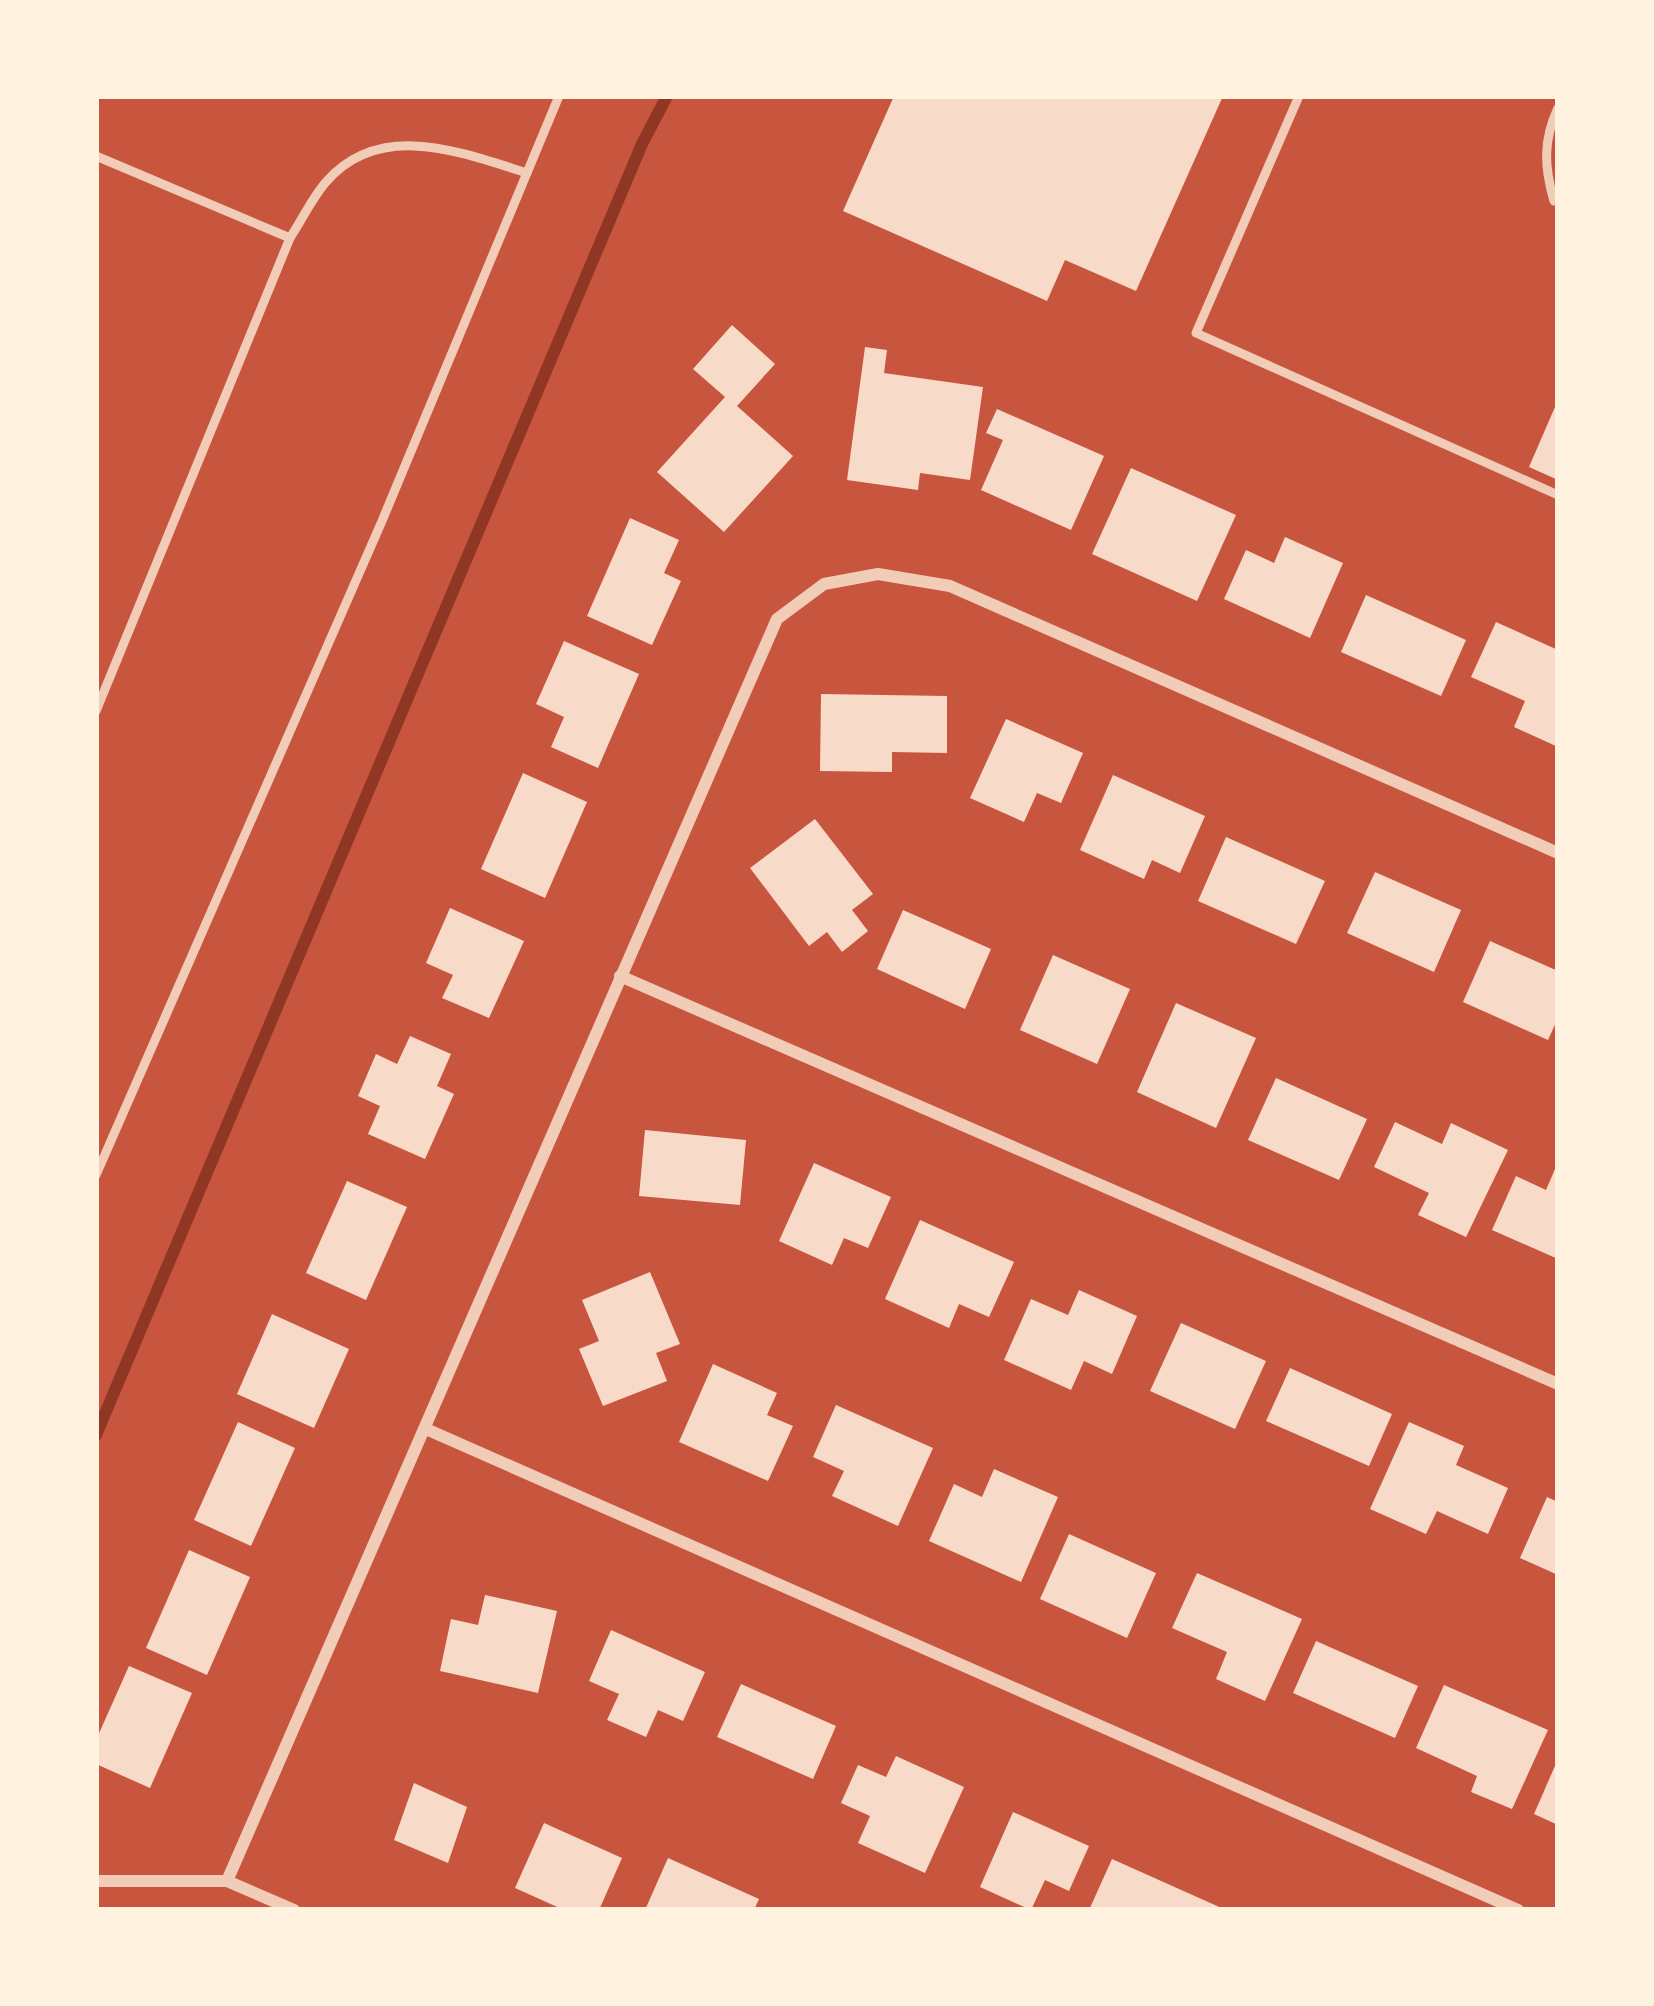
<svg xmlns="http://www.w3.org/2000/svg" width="1654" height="2006" viewBox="0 0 1654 2006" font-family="Roboto,sans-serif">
<rect width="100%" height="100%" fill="#c8553d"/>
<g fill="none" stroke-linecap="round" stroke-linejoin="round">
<path stroke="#8f3625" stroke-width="12" d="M96,1435L642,144L667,96"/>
</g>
<g fill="#f7dbc8">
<path d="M894,96H1223L1136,291L1065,260L1047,301L843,211Z"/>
<path d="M732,325L775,364L737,406L793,456L724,532L657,472L725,397L693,369Z"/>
<path d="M865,347L887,350L884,373L983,387L970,480L920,473L918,490L847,480Z"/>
<path d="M1558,400V480L1529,467Z"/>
<path d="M997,409L1104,456L1071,530L981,490L1003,440L986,433Z"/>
<path d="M1131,468L1236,515L1197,601L1092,554Z"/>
<path d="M630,518L679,540L664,573L681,581L652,645L587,616Z"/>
<path d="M1285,537L1343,563L1310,638L1224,599L1246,550L1274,563Z"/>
<path d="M1366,595L1466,640L1441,696L1341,652Z"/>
<path d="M1496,622L1558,650V747L1514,727L1525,701L1471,677Z"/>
<path d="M564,641L639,674L598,768L551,747L564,717L536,704Z"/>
<path d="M821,694L947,696V753L892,752V772L820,771Z"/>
<path d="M1006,719L1083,753L1061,803L1037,793L1024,822L970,798Z"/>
<path d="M523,773L587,802L545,898L481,869Z"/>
<path d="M1113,775L1205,816L1180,873L1152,860L1144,879L1080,850Z"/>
<path d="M815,819L873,894L852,910L868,931L842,952L827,932L809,946L750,868Z"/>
<path d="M1226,837L1325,881L1296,944L1198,901Z"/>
<path d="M1375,872L1461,910L1434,972L1347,933Z"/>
<path d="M450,908L524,941L489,1018L442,998L453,975L426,963Z"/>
<path d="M903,910L991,949L965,1009L877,969Z"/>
<path d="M1490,941L1558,971V1018L1548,1040L1463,1002Z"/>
<path d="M1053,955L1130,989L1097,1064L1020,1030Z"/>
<path d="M1176,1003L1256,1038L1216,1128L1137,1092Z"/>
<path d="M410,1036L451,1054L437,1086L454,1094L425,1159L368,1134L380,1106L358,1096L376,1054L397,1064Z"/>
<path d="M1276,1078L1367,1119L1339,1180L1248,1140Z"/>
<path d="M1395,1122L1442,1144L1451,1123L1508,1150L1466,1237L1418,1215L1429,1193L1374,1167Z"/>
<path d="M645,1130L746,1140L740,1205L639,1196Z"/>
<path d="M1558,1162V1259L1492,1230L1516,1176L1546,1190Z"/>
<path d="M814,1163L891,1197L868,1248L844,1238L832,1265L779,1241Z"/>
<path d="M347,1181L407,1207L366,1300L306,1273Z"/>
<path d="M920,1220L1014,1262L989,1317L959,1304L949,1328L885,1299Z"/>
<path d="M650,1272L680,1344L656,1353L667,1381L603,1406L579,1349L599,1341L582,1300Z"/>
<path d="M1079,1290L1137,1316L1112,1374L1084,1361L1071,1390L1004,1360L1031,1299L1068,1315Z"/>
<path d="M272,1314L349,1349L314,1428L237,1394Z"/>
<path d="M1181,1323L1266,1361L1235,1429L1150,1391Z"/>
<path d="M713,1364L777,1393L767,1415L793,1426L768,1481L679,1442Z"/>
<path d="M1290,1368L1392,1414L1369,1466L1266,1421Z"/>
<path d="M836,1405L933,1448L898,1526L832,1496L844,1471L813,1457Z"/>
<path d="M238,1422L295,1448L251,1546L194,1520Z"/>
<path d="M1409,1422L1464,1446L1456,1465L1508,1488L1488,1534L1437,1511L1426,1534L1370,1509Z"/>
<path d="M994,1469L1058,1497L1021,1582L929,1541L954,1484L982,1497Z"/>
<path d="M1547,1497L1558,1502V1575L1520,1558Z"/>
<path d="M1069,1534L1156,1573L1127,1638L1040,1599Z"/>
<path d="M189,1550L250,1577L207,1675L146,1648Z"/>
<path d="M1197,1573L1302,1619L1265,1701L1216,1679L1227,1652L1172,1628Z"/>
<path d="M485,1595L557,1611L538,1693L440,1671L451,1619L478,1625Z"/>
<path d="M611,1630L705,1672L683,1721L658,1710L646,1737L607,1720L619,1694L589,1681Z"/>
<path d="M1316,1641L1418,1686L1395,1738L1293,1693Z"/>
<path d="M129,1666L192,1693L150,1788L96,1764V1740Z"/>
<path d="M741,1684L836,1726L813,1779L717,1737Z"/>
<path d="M1444,1685L1548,1730L1512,1809L1471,1792L1477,1776L1416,1748Z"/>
<path d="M896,1756L964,1787L925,1873L858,1843L870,1816L841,1803L858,1765L886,1777Z"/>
<path d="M1558,1759V1825L1534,1814Z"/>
<path d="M414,1783L467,1807L448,1863L394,1840Z"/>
<path d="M1013,1812L1089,1846L1069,1891L1045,1880L1031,1910L980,1887Z"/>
<path d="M544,1823L622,1858L599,1910H564L515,1888Z"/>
<path d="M668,1858L759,1899L754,1910H645Z"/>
<path d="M1112,1859L1226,1910H1089Z"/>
</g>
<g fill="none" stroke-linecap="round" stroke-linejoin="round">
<g stroke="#f1ccb7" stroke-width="9">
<path d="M1299,96L1196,333L1558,495"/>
<path d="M1558,108C1543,140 1544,167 1554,201L1558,197"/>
<path d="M96,156L290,238"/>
<path d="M96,711L290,238C302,220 312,198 326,182C380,120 460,152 527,173"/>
<path d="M96,1175L382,521L559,96"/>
</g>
<g stroke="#f1ccb7" stroke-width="12">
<path d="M620,976L1558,1384"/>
<path d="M426,1429L1518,1910"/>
<path d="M96,1881H227L294,1910"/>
<path d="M227,1881L777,619L824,584L878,574L950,586L1558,853"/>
</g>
</g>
<rect width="1654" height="2006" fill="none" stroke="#fff3e0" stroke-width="198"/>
</svg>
